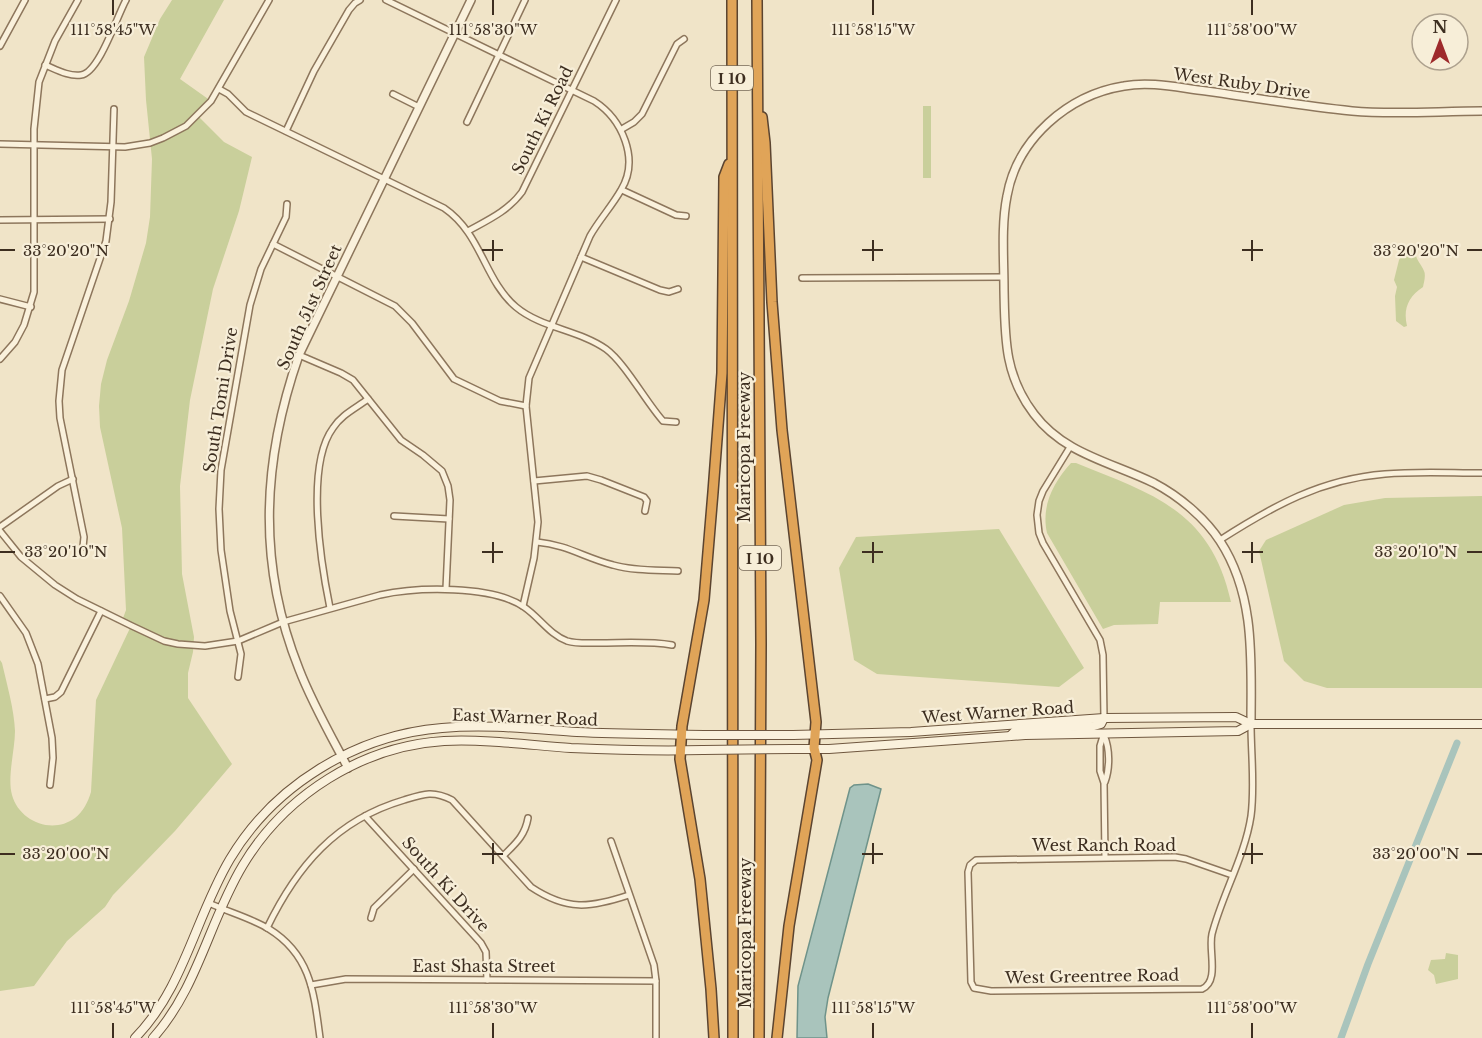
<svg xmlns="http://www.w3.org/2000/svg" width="1482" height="1038" viewBox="0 0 1482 1038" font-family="'Libre Baskerville',serif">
<rect width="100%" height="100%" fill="#f0e4c8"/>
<g fill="#c9cf9b">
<path d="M172,0H224L180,79L211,101L198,116L224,142L252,157L239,211L213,289L190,400L180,486L182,574L194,637L193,652L188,673V698L232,764L175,831L113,895L105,907L67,941L34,986L0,991V660L2,663C7,685 14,709 15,731C15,750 7,777 12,795C19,821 52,835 75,818C83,812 88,802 91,792L96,700L131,626L122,621L126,610L122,528L100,427L99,406L101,384L107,360L129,301L146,243L150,217L152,159L146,100L144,57L160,19Z"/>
<rect x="923" y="106" width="8" height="72"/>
<path d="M1412,249L1415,251C1416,261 1421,263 1424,271C1426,275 1424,282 1423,287C1408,297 1403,309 1407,326L1404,327L1396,321L1395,296L1397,287L1394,280L1399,260L1404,251Z"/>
<path d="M1071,463H1076C1153,494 1211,511 1231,602H1160L1158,624L1114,625L1103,629L1047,533C1041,506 1053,483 1071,463Z"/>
<path d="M1482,496V688H1327L1304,681L1284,661L1259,551L1266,540L1344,505L1385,498Z"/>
<path d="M999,529L1084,668L1059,687L877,674L854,660L839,568L856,537Z"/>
<path d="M1446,953L1458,955V979L1436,984L1434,975L1428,970L1431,960L1445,959Z"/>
</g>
<path fill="#a9c4bc" stroke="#6f938a" stroke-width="1.5" d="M868,784L881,789L828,998L825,1017L827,1038H797L798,986L850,788L854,785Z"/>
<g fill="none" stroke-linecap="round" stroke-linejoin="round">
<path stroke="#a9c4bc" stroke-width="7" d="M1341,1038L1368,964L1457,743"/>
<g stroke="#8d765c" stroke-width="8">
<g id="minor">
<path d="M386,0L594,101C622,119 640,159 621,190C612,206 599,220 590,236L529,378L526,406L538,522L534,558L523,606"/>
<path d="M0,46L25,0"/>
<path d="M45,65C55,69 69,77 81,75C99,73 117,16 126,0"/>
<path d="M219,89L228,94L246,112L444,208C482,234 484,280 516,307C541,328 579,330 606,349C625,363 646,402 663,421L676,422"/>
<path d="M393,94L419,107"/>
<path d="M467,122L525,0"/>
<path d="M622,129L634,122L642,114L677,44L684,39"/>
<path d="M286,131L314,71L349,10L355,3L360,0"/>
<path d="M0,144L125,147L150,143L163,138L186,126L211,101L269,0"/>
<path d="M622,190L676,215L686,216"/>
<path d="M0,220L110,219"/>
<path d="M468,231C488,220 508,211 522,192L616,0"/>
<path d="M273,244L395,306L412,323L454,379L500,401L526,406"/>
<path d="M581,257L660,290L669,292L678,289"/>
<path d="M802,278L1004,277"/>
<path d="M0,299L31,307"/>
<path d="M299,355L341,373L353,380L401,440L423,455L442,471L448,486L450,500L446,589"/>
<path d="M0,359L15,342L24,325L34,292V129L39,82L55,41L78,0"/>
<path d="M1070,447L1043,491L1039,501L1037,515L1039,533L1043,543L1100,640L1103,655L1104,718"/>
<path d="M534,481L587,476L601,480L644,497L647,501L645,511"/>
<path d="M394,516L449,519"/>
<path d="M0,527L58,486L73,479"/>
<path d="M0,531L21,557L55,585L77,599L132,626L164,641L178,644L205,646L238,641L283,622L380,595C417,587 492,585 524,607C539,617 550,635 567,641C577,644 589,643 599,643C623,643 648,641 672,645"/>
<path d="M1220,540C1273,506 1321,479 1385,474C1417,471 1450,473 1482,473"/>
<path d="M537,542C568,545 585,558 613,565C634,571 657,570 678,571"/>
<path d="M83,547L84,537L60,418L59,401L62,370L106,241L111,202L114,109"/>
<path d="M0,596L26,633L38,664L52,738L53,758L50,785"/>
<path d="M330,608C321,564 305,466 333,428C341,415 356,408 368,399"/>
<path d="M238,677L241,654L230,611L221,550L219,509L221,470L250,305L261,269L286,217L287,204"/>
<path d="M45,699L55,697L61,692L101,611"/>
<path d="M1104,733L1100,746V771L1104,783L1105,857"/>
<path d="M1104,735C1110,749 1110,768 1105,782"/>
<path d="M365,816L481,943L486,952L487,980"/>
<path d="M611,841L654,965L656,981V1038"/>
<path d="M503,856C515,844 525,836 528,818"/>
<path d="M1232,875L1186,859L1175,857L976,860L970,865L968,872L971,982L974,988L991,991L1202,989C1220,981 1208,950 1212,934C1222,895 1245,856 1251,816C1255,786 1251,754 1251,724"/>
<path d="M209,903C228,912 251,918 269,929C311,955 314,993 320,1038"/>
<path d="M371,918L374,908L414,869"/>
<path d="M267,928C297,866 336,820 404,800C423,794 433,790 452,800L531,887C567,911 590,908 629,895"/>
<path d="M311,985L346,979L656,981"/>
</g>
</g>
<g stroke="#8d765c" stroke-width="10">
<g id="tertiary">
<path d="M1251,724C1251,662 1256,596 1220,541C1205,518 1179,496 1154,483C1111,462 1064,454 1034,414C1004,375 1005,337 1004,290C1004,260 1001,226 1007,196C1017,139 1068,95 1124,86C1151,81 1179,88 1206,91C1255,98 1303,106 1352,111C1395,115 1439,111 1482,111"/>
<path d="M348,768C331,736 312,703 299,669C257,564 262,461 299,355L471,0"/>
</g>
</g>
<g stroke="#6f573f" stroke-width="10">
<g id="secondary">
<path d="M793,735L911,732L1104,718L1236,717L1251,724H1482"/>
<path d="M1010,736L1015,731L1024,729L1094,726L1101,724L1104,718"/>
<path d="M792,749H829L1025,735L1238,731L1251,724"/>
<path d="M135,1038C184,988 195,918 230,859C274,785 356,735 442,728C487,724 532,729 577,732C620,734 662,734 704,735"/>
<path d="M153,1038C198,988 209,921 243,865C285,795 362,746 444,741C486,739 529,745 571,748C615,750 659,751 703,750"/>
</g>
</g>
<g stroke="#5b4430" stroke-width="12">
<g id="motorway">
<path d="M732,0L733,1038"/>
<path d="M757,0L761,644L759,1038"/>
<path d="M762,117L765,143L772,302L782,430L816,722L814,748L817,760L789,926L777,1038"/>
<path d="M714,1038L711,989L700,879L680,759L682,726L704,600L713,492L722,373L724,177L729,164"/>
</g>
</g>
<use href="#minor" stroke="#faf1dc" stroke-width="5"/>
<use href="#tertiary" stroke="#faf1dc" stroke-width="7"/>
<use href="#secondary" stroke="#faf1dc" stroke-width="8"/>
<use href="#motorway" stroke="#e0a458" stroke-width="9"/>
<g stroke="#6f573f" stroke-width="10" stroke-linecap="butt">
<g id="secondary-bridge">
<path d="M704,735H793"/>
<path d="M703,750L792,749"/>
</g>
</g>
<use href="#secondary-bridge" stroke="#faf1dc" stroke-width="8"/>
</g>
<path fill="none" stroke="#3d2e20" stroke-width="2" d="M113,0V15M493,0V15M873,0V15M1252,0V15M493,240V261M873,240V261M1252,240V261M0,250H15M482,250H503M862,250H883M1242,250H1263M1467,250H1482M493,542V563M873,542V563M1252,542V563M0,552H15M482,552H503M862,552H883M1242,552H1263M1467,552H1482M493,843V864M873,843V864M1252,843V864M0,854H15M482,854H503M862,854H883M1242,854H1263M1467,854H1482M113,1023V1038M493,1023V1038M873,1023V1038M1252,1023V1038"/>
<g text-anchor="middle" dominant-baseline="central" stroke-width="4.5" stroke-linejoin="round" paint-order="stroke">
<g fill="#f7eed8" stroke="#756857" stroke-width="1.5">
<rect x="711" y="66" width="42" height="24" rx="4.5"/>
<rect x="739" y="546" width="42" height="24" rx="4.5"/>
</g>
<g font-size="15" font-weight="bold" fill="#3d2e20">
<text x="732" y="78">I 10</text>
<text x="760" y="558">I 10</text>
</g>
<g font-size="16" fill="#3d2e20" stroke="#f7eed8">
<text transform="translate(1242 83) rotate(8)">West Ruby Drive</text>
<text transform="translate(542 120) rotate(-64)">South Ki Road</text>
<text transform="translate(309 307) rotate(-66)">South 51st Street</text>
<text transform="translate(220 400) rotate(-81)">South Tomi Drive</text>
<text transform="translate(744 447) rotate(-90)">Maricopa Freeway</text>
<text transform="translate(998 712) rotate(-4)">West Warner Road</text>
<text transform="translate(525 717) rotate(2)">East Warner Road</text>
<text x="1104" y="845">West Ranch Road</text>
<text transform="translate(446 884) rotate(48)">South Ki Drive</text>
<text transform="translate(745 933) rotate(-90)">Maricopa Freeway</text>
<text x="484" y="966">East Shasta Street</text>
<text transform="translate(1092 976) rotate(-1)">West Greentree Road</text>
</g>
</g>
<g font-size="15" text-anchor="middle" fill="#3d2e20" stroke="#f7eed8" stroke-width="4.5" stroke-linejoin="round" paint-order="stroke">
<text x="113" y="35">111°58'45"W</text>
<text x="493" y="35">111°58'30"W</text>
<text x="873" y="35">111°58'15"W</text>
<text x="1252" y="35">111°58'00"W</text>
<text x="66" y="256">33°20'20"N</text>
<text x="1416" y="256">33°20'20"N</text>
<text x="66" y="557">33°20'10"N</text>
<text x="1416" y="557">33°20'10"N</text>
<text x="66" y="859">33°20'00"N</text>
<text x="1416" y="859">33°20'00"N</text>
<text x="113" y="1013">111°58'45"W</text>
<text x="493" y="1013">111°58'30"W</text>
<text x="873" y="1013">111°58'15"W</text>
<text x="1252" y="1013">111°58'00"W</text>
</g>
<g transform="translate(1440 42)"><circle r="28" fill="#f7eed8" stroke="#ada18e" stroke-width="1.5"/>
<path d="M0-4.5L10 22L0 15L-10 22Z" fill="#9e2a2b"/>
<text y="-9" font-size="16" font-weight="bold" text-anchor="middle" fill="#3d2e20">N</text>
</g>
</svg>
